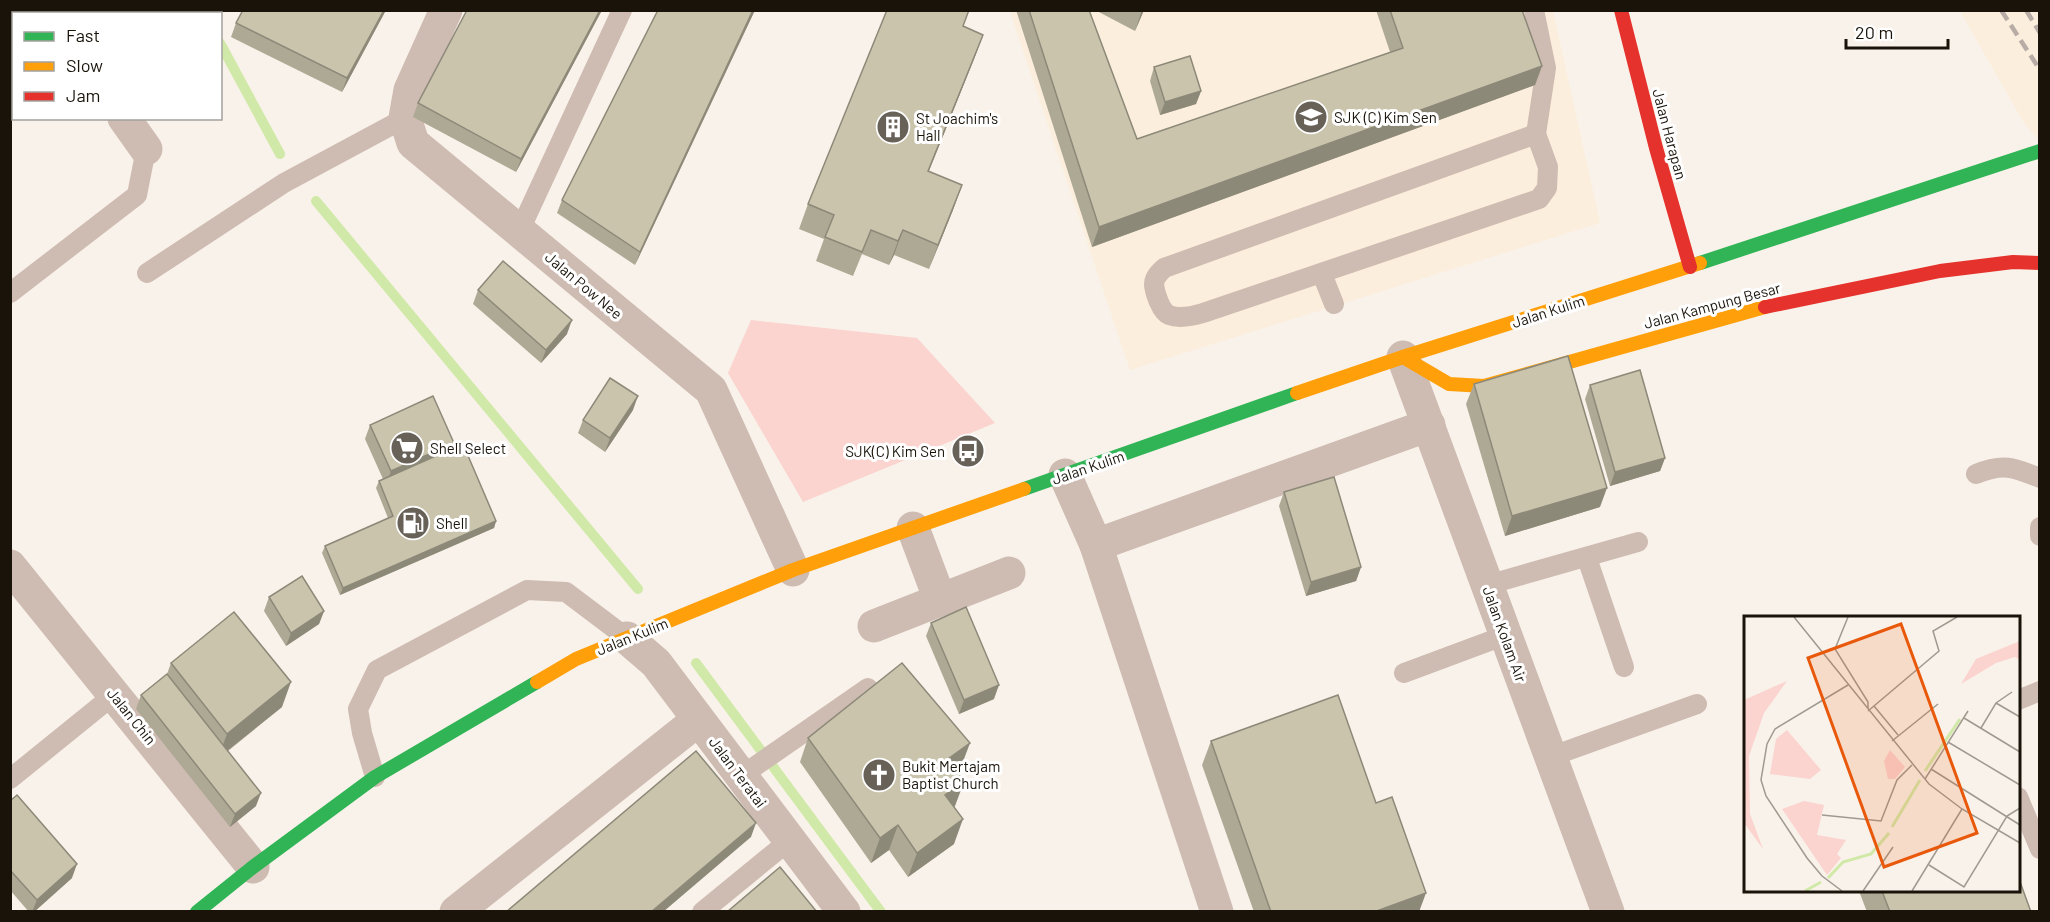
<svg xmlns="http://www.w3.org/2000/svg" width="2050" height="922" viewBox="0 0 2050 922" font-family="Barlow,sans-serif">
<rect width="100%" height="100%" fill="#f9f2ea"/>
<g fill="#fceedc">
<path d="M1010,11H1553L1600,223L1130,370Z"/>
<path d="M1960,11H2039V141L2024,123Z"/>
</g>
<path fill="#fbd3cf" d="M751,320L917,338L995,423L803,502L728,373Z"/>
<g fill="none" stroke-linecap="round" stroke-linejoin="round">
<g stroke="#d1e9a8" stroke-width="10">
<path d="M197,10L200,14"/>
<path d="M220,43L280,154"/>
<path d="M316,201L638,589"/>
<path d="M696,663L881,912"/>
</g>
<g stroke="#cebbb1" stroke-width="20">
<path d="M1534,10L1546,68L1536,134L1548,167L1547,188L1539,199L1203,313C1193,316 1179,319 1169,315C1161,312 1155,293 1154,285C1154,277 1159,273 1164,268L1536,134"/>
<path d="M519,232L622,10"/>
<path d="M147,273L284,183L405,118"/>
<path d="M1322,274L1334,304"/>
<path d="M10,293L137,195L146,149"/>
<path d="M1976,474C2003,463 2013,467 2040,478"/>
<path d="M2040,527V536"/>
<path d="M1587,558L1624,667"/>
<path d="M1487,585L1638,542"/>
<path d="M1404,673L1506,635"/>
<path d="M2018,700L2040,691"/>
<path d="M1550,757L1697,704"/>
<path d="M741,776L868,688"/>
<path d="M375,777L362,733L358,709L377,670L527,590L566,592L627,638"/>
<path d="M10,779L115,694"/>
<path d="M2018,797L2040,849"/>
<path d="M702,912L790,840"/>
</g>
<g stroke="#cebbb1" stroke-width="33">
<path d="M47,10L49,14"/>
<path d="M446,10L410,90L405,118L413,143L711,390L793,570"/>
<path d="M124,118L146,149"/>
<path d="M1403,357L1608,912"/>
<path d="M1065,475L1096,545L1217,912"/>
<path d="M913,528L940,600"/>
<path d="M1096,545L1429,425"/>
<path d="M10,566L253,867"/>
<path d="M874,626L1009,573"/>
<path d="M627,638L656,663L844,912"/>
<path d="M456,912L698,720"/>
</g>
<g stroke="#30b455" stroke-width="14">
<path d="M1700,263L2040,151"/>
<path d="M1024,489L1297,393"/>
<path d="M197,912L253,867L375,777L537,682"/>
</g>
<g stroke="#ff9f0a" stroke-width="14">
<path d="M1403,357L1449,384L1484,386L1765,307"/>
<path d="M1297,393L1403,357L1700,263"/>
<path d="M537,682L576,659L793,570L1024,489"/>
</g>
<g stroke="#e5322d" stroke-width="14">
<path d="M1621,10L1656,148L1690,267"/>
<path d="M1765,307L1940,271L2013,262L2040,263"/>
</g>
<g stroke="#b8ada6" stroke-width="4.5" stroke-dasharray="12 6" stroke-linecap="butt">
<path d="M2001,10L2040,70"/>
<path d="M2026,10L2040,33"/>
</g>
</g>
<g fill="#aea995">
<path d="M386,10L342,92L231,37L236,23Z"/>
<path d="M602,10L516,172L413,117L418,103Z"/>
<path d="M658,10H755L635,265L557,213L562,200Z"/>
<path d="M1016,10H1089L1137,139L1390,52L1376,10H1522L1542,66L1535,85L1092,247Z"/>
<path d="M1095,10H1144L1135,31Z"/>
<path d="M963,26L983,35L974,59L929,171L953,210L929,269L894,255L889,265L862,254L853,276L816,261L824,239L799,229L808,204Z"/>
<path d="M1154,67L1201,91L1196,104L1160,115L1150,81Z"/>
<path d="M478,290L567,334L541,363L473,304Z"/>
<path d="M1474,384L1600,507L1505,536L1466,404Z"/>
<path d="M1590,385L1665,458L1660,471L1610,486L1585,399Z"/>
<path d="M633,410L605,452L578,433L583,420Z"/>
<path d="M370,425L452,449L496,521L494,528L340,595L322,553L325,546L388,518L376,488L379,481L383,479L365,439Z"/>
<path d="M1284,492L1361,567L1356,581L1306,596L1279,506Z"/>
<path d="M269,597L324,611L319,624L286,646L264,611Z"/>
<path d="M931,623L994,699L959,714L926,636Z"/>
<path d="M171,663L282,707L228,751L256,806L230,827L136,709L141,695L167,674Z"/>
<path d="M808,738L961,767L956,771L955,806L954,807V844L908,877L889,850L871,863L800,762Z"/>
<path d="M1211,741L1376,803L1419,912H1254L1202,765Z"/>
<path d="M10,801L72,878L34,912H29L10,890Z"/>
<path d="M1859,891H2019L2031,912H1867Z"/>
</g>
<g fill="#8d8979">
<path d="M384,10H386L342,92L347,78Z"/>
<path d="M600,10H602L516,172L521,159Z"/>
<path d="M753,10H755L635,265L640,252Z"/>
<path d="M1142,10H1144L1135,31Z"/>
<path d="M983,35L974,59L919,195L928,171Z"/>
<path d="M1542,66L1535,85L1092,247L1099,227Z"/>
<path d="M1201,91L1196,104L1160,115L1165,102Z"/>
<path d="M962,185L953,210L929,269L938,245Z"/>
<path d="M903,230L894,255L889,265L898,241Z"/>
<path d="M572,320L567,334L541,363L546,350Z"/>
<path d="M638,396L633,410L605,452L610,438Z"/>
<path d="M454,443L449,457L386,485L391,471Z"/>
<path d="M1665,458L1660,471L1610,486L1615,472Z"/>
<path d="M1607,488L1600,507L1505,536L1512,516Z"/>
<path d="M496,521L494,528L340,595L343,588Z"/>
<path d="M1361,567L1356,581L1306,596L1311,582Z"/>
<path d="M324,611L319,624L286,646L291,633Z"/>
<path d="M291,682L282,707L218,758L227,734Z"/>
<path d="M999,685L994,699L959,714L964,700Z"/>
<path d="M970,743L961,767L939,783L948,759Z"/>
<path d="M964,782L955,806L936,820L945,795Z"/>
<path d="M261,793L256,806L230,827L235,814Z"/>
<path d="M963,819L954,844L908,877L917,853Z"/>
<path d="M756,823L751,837L663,912H651Z"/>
<path d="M898,825L889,850L871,863L880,838Z"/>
<path d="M77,864L72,878L34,912H32L37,900Z"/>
<path d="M1426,893L1419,912H1374Z"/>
</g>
<g fill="#cac4ad" stroke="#8d8979" stroke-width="1.5">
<path d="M243,10H384L347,78L236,23Z"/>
<path d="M467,10H600L521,159L418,103Z"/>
<path d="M658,10H753L640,252L562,200Z"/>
<path d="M887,10H969L963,26L983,35L928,171L962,185L938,245L903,230L898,241L871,230L862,252L825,237L834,215L808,204Z"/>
<path d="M1029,10H1089L1137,139L1403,48L1390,10H1522L1542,66L1099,227Z"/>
<path d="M1190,56L1201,91L1165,102L1154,67Z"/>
<path d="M503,261L572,320L546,350L478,290Z"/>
<path d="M1568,356L1607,488L1512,516L1474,384Z"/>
<path d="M1640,370L1665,458L1615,472L1590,385Z"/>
<path d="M610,378L638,396L610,438L583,420Z"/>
<path d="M433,396L454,443L391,471L370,425Z"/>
<path d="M463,444L496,521L343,588L325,546L393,516L379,481Z"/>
<path d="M1334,477L1361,567L1311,582L1284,492Z"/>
<path d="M302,576L324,611L291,633L269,597Z"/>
<path d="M966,607L999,685L964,700L931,623Z"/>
<path d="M234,612L291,682L227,734L171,663Z"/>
<path d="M902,663L970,743L948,759L964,782L945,795L963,819L917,853L898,825L880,838L808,738Z"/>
<path d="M167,674L261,793L235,814L141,695Z"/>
<path d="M1338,695L1376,803L1392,797L1426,893L1374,912H1271L1211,741Z"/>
<path d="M696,751L756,823L651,912H506Z"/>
<path d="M17,795L77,864L37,900L10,870V801Z"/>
<path d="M780,867L817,912H727Z"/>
<path d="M2019,879L2031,912H1890L1882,891H2019Z"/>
</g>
<defs>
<g id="school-disc" transform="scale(1.725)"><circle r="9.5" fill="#676158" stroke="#fff"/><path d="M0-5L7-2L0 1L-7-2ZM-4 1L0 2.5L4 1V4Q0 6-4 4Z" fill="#fff"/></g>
<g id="building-disc" transform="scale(1.725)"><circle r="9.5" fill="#676158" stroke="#fff"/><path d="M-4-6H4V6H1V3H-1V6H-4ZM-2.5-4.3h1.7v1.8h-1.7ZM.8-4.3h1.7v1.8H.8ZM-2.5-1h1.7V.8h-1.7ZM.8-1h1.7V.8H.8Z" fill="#fff"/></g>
<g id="supermarket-disc" transform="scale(1.725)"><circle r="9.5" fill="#676158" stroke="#fff"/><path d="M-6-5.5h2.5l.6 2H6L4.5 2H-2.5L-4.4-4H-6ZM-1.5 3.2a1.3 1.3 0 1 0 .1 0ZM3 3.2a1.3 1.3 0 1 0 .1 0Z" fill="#fff"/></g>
<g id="bus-disc" transform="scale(1.725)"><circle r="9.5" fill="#676158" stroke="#fff"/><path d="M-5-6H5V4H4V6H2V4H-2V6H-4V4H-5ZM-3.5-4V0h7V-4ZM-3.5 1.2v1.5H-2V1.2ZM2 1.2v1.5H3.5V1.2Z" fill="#fff"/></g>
<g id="fuel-disc" transform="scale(1.725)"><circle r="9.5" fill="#676158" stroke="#fff"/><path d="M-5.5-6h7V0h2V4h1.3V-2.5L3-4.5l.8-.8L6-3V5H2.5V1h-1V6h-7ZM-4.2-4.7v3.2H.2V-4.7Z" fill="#fff"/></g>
<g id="church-disc" transform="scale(1.725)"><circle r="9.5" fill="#676158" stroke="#fff"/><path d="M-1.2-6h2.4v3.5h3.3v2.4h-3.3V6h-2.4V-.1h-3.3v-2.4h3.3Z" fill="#fff"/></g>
</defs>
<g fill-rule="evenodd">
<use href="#school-disc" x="1311" y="117"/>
<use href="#building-disc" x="893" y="127"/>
<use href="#supermarket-disc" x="407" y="448"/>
<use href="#bus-disc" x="968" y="451"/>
<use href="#fuel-disc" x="413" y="523"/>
<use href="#church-disc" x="879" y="775"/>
</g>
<g text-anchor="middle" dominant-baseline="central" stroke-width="6" stroke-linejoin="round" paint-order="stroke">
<g font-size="15" fill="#19130a" stroke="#fff" text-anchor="start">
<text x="1334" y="117">SJK (C) Kim Sen</text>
<text x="916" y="118">St Joachim's<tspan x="916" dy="17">Hall</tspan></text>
<text x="430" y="448">Shell Select</text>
<text x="945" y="451" text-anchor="end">SJK(C) Kim Sen</text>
<text x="436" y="523">Shell</text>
<text x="902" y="766">Bukit Mertajam<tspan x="902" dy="17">Baptist Church</tspan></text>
</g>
<g font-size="15" fill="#19130a" stroke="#fff">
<text transform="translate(1670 134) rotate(75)">Jalan Harapan</text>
<text transform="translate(584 285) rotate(40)">Jalan Pow Nee</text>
<text transform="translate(1712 305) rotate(-15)">Jalan Kampung Besar</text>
<text transform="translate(1548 311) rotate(-18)">Jalan Kulim</text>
<text transform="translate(1088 467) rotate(-19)">Jalan Kulim</text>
<text transform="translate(1505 634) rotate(70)">Jalan Kolam Air</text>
<text transform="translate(632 636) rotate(-22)">Jalan Kulim</text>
<text transform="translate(132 716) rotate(51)">Jalan Chin</text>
<text transform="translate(738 772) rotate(53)">Jalan Teratai</text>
</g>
</g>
<g transform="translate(1744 616)">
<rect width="276" height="276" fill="#f9f2ea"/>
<path d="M276,25V44L271,41L252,47L217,68L232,43ZM43,65L20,97L5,140L6,198L19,233L0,207V84ZM43,114L77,154L66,163L26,158L32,123ZM146,134L161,151L151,163H144L140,145ZM60,185L80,189L73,219L102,224L93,238L97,242L83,259L38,193Z" fill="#fbd3cf"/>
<path fill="none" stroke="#d1e9a8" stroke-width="3" d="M181,155L216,103M148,211L176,164M84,262L99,246L127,238L145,217M61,275L77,266"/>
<path fill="none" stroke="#9f9990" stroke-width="1.5" d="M50,1L185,168L218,193L276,227M104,1L91,33L124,86V93M252,87L276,101M130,90L154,119M124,95L195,35L189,15L213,1M220,102L276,136M237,112L252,87L268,76M148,125L194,88M204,126L276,169M187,153L276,209M181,163L224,95M78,199L137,205L153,164L168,149M185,249L220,271L263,200L276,192M98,275L78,260L63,242L22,180L17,164L23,128L31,113L104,69M119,275L149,231M168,275L218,193"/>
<path fill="#e8590c" fill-opacity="0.15" stroke="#e8590c" stroke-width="3" d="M157,8L233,217L140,251L64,42Z"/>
<rect width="276" height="276" fill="none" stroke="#19130a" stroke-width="3"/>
</g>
<rect width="2050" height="922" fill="none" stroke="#19130a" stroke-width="24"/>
<rect x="12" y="12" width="210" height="108" fill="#ffffff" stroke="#a3a19d" stroke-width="1.5"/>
<rect x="24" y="32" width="30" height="9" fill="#30b455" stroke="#a3a19d" stroke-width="1.5"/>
<text x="66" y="42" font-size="18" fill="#19130a">Fast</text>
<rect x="24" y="62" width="30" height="9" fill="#ff9f0a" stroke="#a3a19d" stroke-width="1.5"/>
<text x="66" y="72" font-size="18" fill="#19130a">Slow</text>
<rect x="24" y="92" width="30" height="9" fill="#e5322d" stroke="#a3a19d" stroke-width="1.5"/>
<text x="66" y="102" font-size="18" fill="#19130a">Jam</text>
<path d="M1846 39v9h102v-9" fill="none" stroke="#19130a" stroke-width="3"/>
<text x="1855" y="39" font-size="18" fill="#19130a" stroke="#ffffff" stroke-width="4.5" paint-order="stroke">20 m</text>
</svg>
